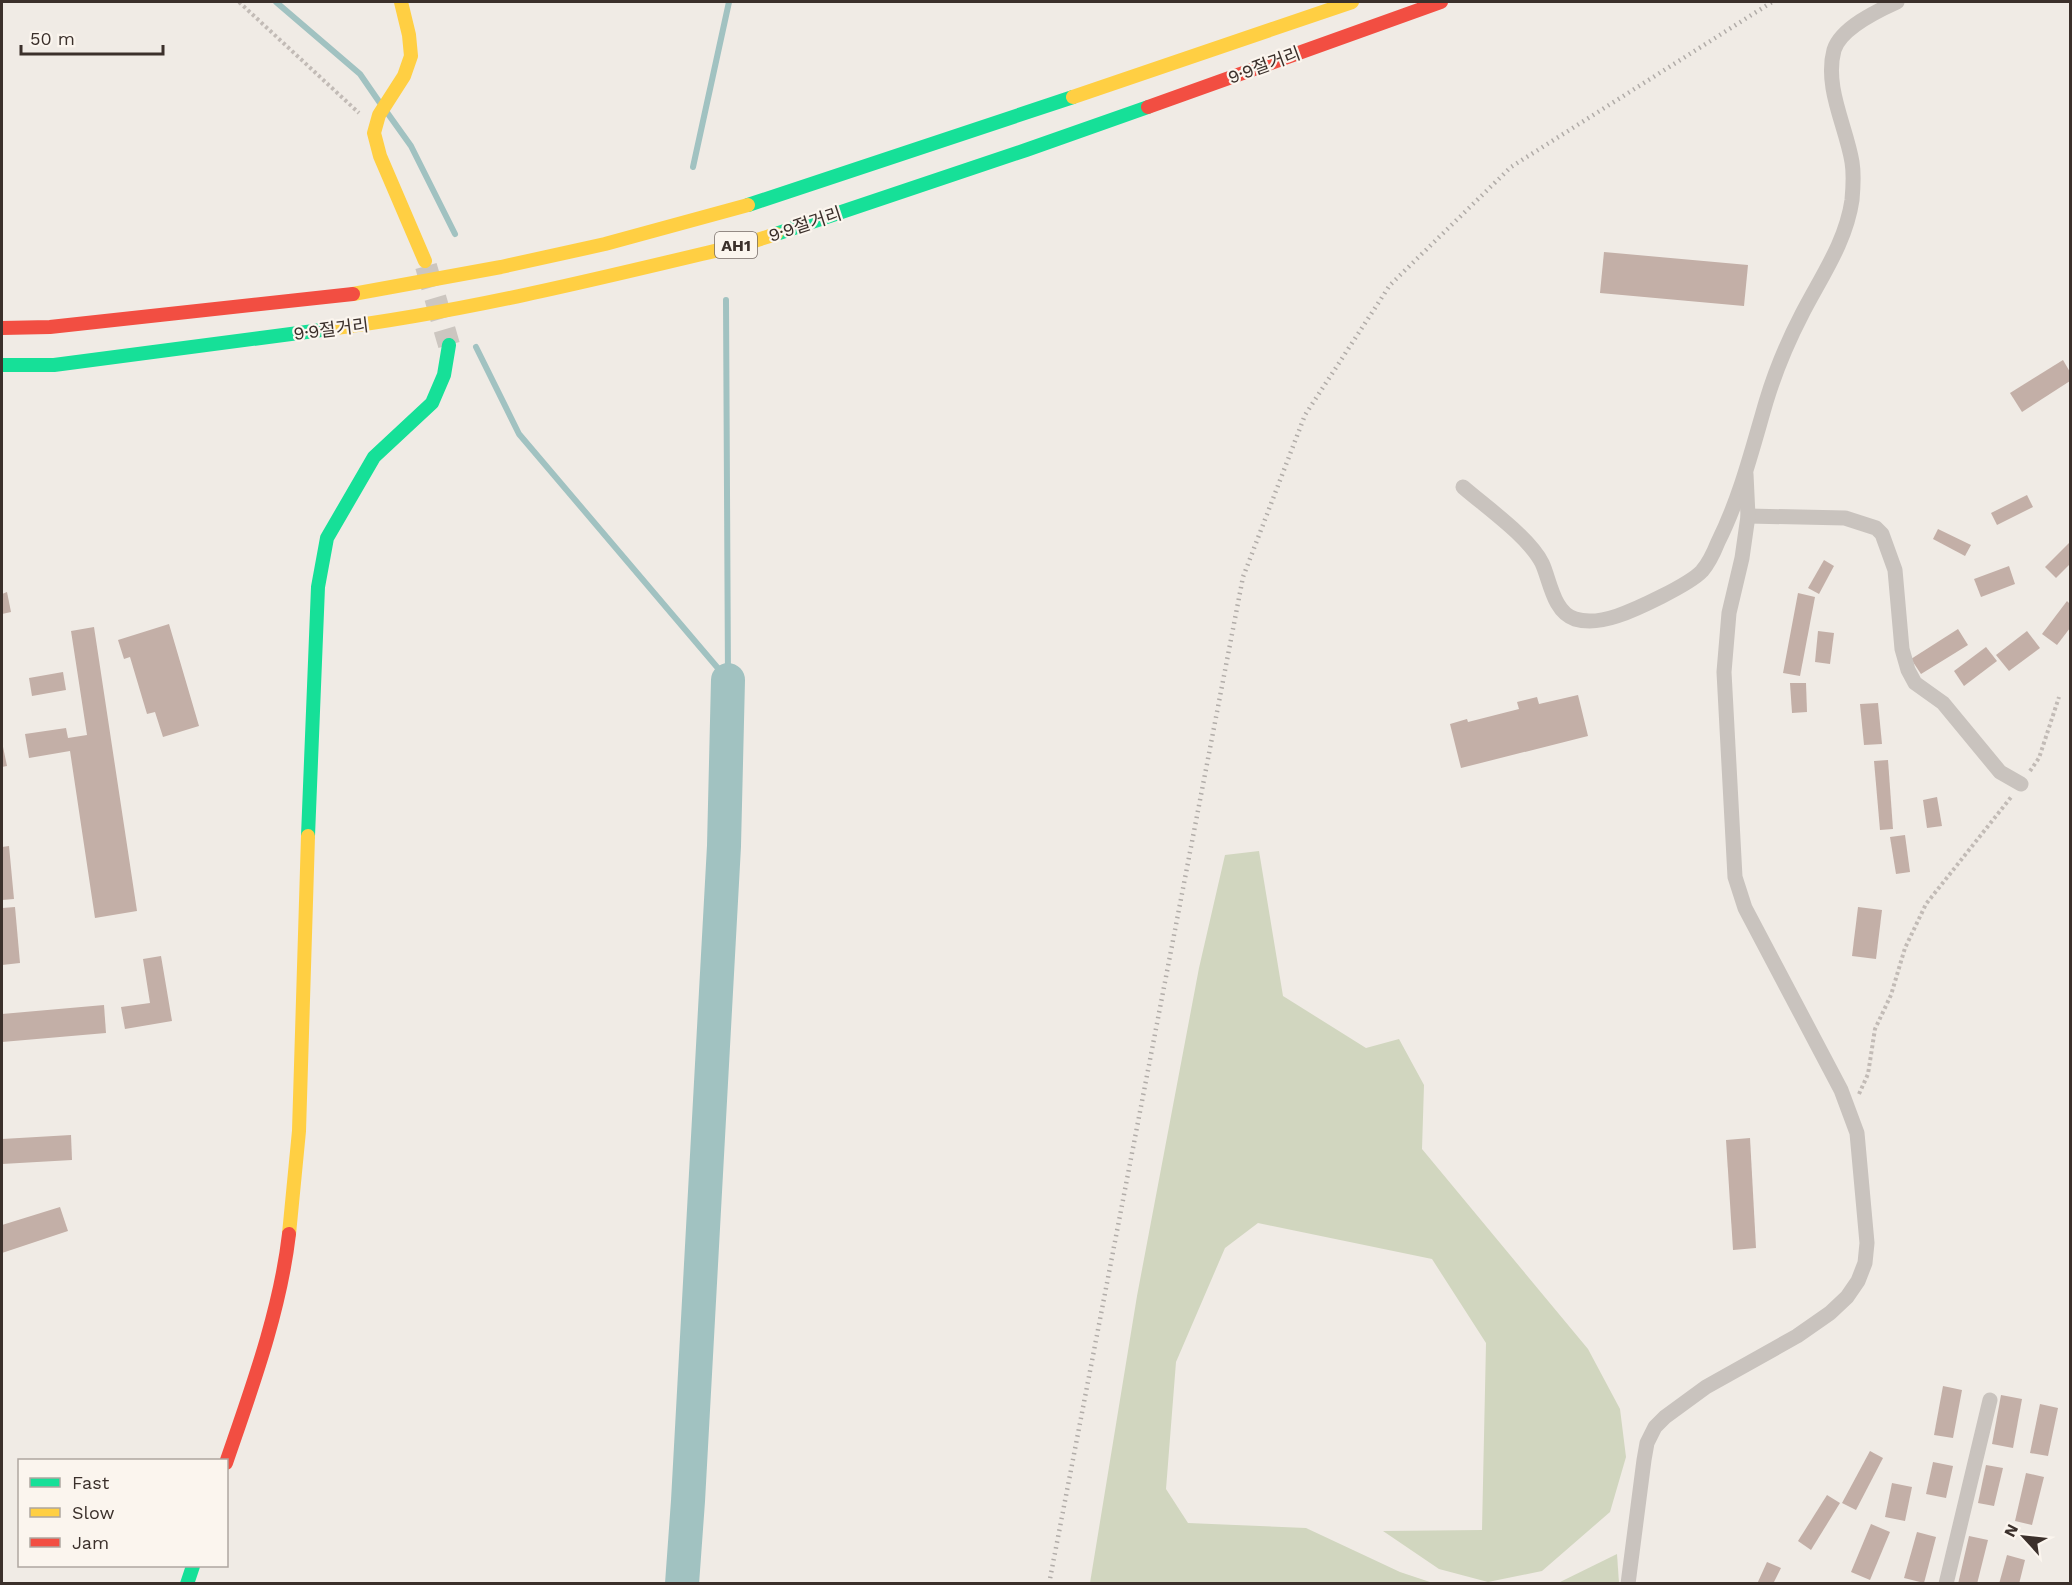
<svg xmlns="http://www.w3.org/2000/svg" width="2072" height="1585" viewBox="0 0 2072 1585" font-family="'Work Sans','Noto Sans KR',sans-serif">
<rect width="100%" height="100%" fill="#f0ebe5"/>
<g fill="#d1d6bf">
<path d="M1259,851L1283,996L1366,1048L1399,1039L1424,1085L1422,1149L1588,1349L1620,1409L1626,1457L1610,1512L1542,1571L1488,1582L1439,1569L1383,1531L1482,1530L1486,1343L1432,1259L1258,1223L1225,1248L1176,1362L1166,1489L1188,1523L1306,1528L1400,1572L1433,1583H1090L1137,1296L1199,968L1225,855Z"/>
<path d="M1617,1554L1619,1583H1558Z"/>
</g>
<g fill="none" stroke-linecap="round" stroke-linejoin="round">
<g stroke="#a1c2c1" stroke-width="6">
<path d="M276,2L360,74L380,103"/>
<path d="M386,111L411,146L455,234"/>
<path d="M693,167L729,2"/>
<path d="M726,300L728,680"/>
<path d="M476,347L519,434L728,680"/>
</g>
<path stroke="#a1c2c1" stroke-width="34" d="M682,1584L688,1501L724,846L728,680"/>
</g>
<g fill="#c3afa7">
<path d="M1604,252L1748,265L1744,306L1600,293Z"/>
<path d="M2063,360L2070,372V381L2022,412L2010,393Z"/>
<path d="M2027,495L2033,507L1997,525L1991,513Z"/>
<path d="M1938,529L1971,545L1965,556L1933,539Z"/>
<path d="M2070,542V564L2056,578L2045,567Z"/>
<path d="M1824,560L1834,566L1819,594L1808,588Z"/>
<path d="M2009,566L2015,584L1981,597L1974,579Z"/>
<path d="M7,592L11,612L2,614V594Z"/>
<path d="M1798,593L1815,597L1800,676L1783,673Z"/>
<path d="M2067,601L2070,604V628L2057,645L2042,634Z"/>
<path d="M169,624L199,726L163,737L155,712L147,714L130,657L124,659L118,640Z"/>
<path d="M94,627L137,911L95,918L70,751L29,758L25,734L66,728L68,738L87,735L71,631Z"/>
<path d="M1958,629L1968,645L1921,674L1911,659Z"/>
<path d="M1818,631L1834,633L1830,664L1815,662Z"/>
<path d="M2027,631L2040,648L2009,671L1996,655Z"/>
<path d="M1986,647L1997,661L1964,686L1954,671Z"/>
<path d="M63,672L66,690L32,696L29,678Z"/>
<path d="M1790,683H1806L1807,712L1792,713Z"/>
<path d="M1578,695L1588,736L1461,768L1450,724L1467,719L1468,722L1519,709L1517,702L1537,697L1539,704Z"/>
<path d="M1878,703L1882,744L1864,745L1860,704Z"/>
<path d="M2,742L7,766L2,767Z"/>
<path d="M1888,760L1893,829L1880,830L1874,761Z"/>
<path d="M1937,797L1942,826L1927,828L1923,800Z"/>
<path d="M1905,835L1910,872L1896,874L1890,837Z"/>
<path d="M9,846L14,899L2,900V847Z"/>
<path d="M15,907L20,963L2,965V908Z"/>
<path d="M1858,907L1882,910L1876,959L1852,956Z"/>
<path d="M161,956L172,1021L125,1029L121,1007L150,1003L143,959Z"/>
<path d="M104,1005L106,1033L2,1042V1014Z"/>
<path d="M71,1135L72,1160L2,1164V1139Z"/>
<path d="M1750,1138L1756,1248L1733,1250L1726,1140Z"/>
<path d="M60,1207L68,1231L2,1253V1225Z"/>
<path d="M1943,1386L1962,1390L1953,1438L1934,1435Z"/>
<path d="M2001,1395L2022,1399L2013,1448L1992,1444Z"/>
<path d="M2040,1404L2058,1408L2048,1456L2030,1453Z"/>
<path d="M1870,1451L1883,1458L1856,1510L1842,1503Z"/>
<path d="M1933,1462L1953,1466L1946,1498L1926,1494Z"/>
<path d="M1986,1465L2003,1468L1994,1506L1978,1503Z"/>
<path d="M2026,1473L2044,1477L2032,1525L2015,1521Z"/>
<path d="M1892,1483L1912,1487L1905,1521L1885,1517Z"/>
<path d="M1827,1495L1840,1503L1811,1550L1798,1541Z"/>
<path d="M1871,1524L1890,1532L1870,1580L1851,1572Z"/>
<path d="M1917,1532L1936,1537L1924,1583L1904,1578Z"/>
<path d="M1969,1536L1988,1540L1977,1584H1958Z"/>
<path d="M2007,1555L2025,1560L2019,1584H1999Z"/>
<path d="M1767,1562L1781,1568L1773,1584H1757Z"/>
</g>
<g fill="none" stroke-linecap="round" stroke-linejoin="round">
<path stroke="#ccc6c0" stroke-width="22" stroke-dasharray="22 11" stroke-linecap="butt" d="M426,266L449,345"/>
<g stroke="#c2bbb6" stroke-width="4" stroke-dasharray="3 3" stroke-linecap="butt">
<path d="M239,2L359,113"/>
<path d="M2030,771L2039,758L2059,697"/>
<path d="M1859,1094L1868,1074L1875,1029L1891,995L1905,948L1926,904L2012,796"/>
</g>
<g stroke="#c9c3be" stroke-width="15">
<path d="M1463,487C1486,507 1529,537 1542,563C1550,580 1553,612 1575,619C1588,623 1605,620 1617,616C1635,610 1689,585 1702,571C1709,563 1714,552 1718,542C1740,498 1752,450 1766,402C1775,372 1788,341 1802,314C1821,277 1846,242 1852,200C1853,189 1854,174 1852,162C1846,126 1824,87 1834,50C1841,28 1877,11 1897,2"/>
<path d="M1748,516L1845,518L1876,528L1882,534L1895,570L1902,649L1908,670L1915,683L1943,703L2000,772L2021,784"/>
<path d="M1628,1584L1644,1460L1647,1443L1655,1427L1665,1417L1706,1387L1797,1336L1830,1313L1847,1297L1858,1281L1865,1263L1867,1243L1857,1133L1841,1090L1745,908L1735,877L1724,672L1729,613L1742,558L1748,516L1746,474"/>
<path d="M1946,1584L1990,1400"/>
</g>
<g stroke="#16e098" stroke-width="14">
<path d="M748,205L1073,97"/>
<path d="M776,234L1026,150L1148,107"/>
<path d="M2,365H54L329,329"/>
<path d="M308,836L318,587L327,538L374,457L432,403L444,375L449,345"/>
<path d="M187,1584L193,1566"/>
</g>
<g stroke="#ffcf43" stroke-width="14">
<path d="M401,2L409,35L411,56L404,76L379,115L374,133L380,156L425,261"/>
<path d="M1073,97L1352,2"/>
<path d="M353,294L501,267L605,244L748,205"/>
<path d="M329,329C471,311 609,276 748,243L776,234"/>
<path d="M289,1234L299,1131L308,836"/>
</g>
<g stroke="#f24e42" stroke-width="14">
<path d="M1148,107L1441,2"/>
<path d="M2,328L50,327L353,294"/>
<path d="M226,1463C251,1390 280,1312 289,1234"/>
</g>
<path stroke="#b1aca8" stroke-width="4.5" stroke-dasharray="1.5 4.5" stroke-linecap="butt" d="M1049,1584L1243,577L1305,415L1390,285L1511,167L1772,2"/>
</g>
<g text-anchor="middle" dominant-baseline="central" stroke-width="4.5" stroke-linejoin="round" paint-order="stroke">
<rect fill="#fbf5ee" stroke="#756b66" stroke-width="1.5" x="715" y="232" width="42" height="26" rx="4.5"/>
<g font-size="16" font-weight="bold" fill="#3b302b">
<text x="736" y="245">AH1</text>
</g>
<g font-size="18" fill="#3b302b" stroke="#fbf5ee">
<text transform="translate(1264 65) rotate(-20)">9·9절거리</text>
<text transform="translate(805 224) rotate(-18)">9·9절거리</text>
<text transform="translate(331 329) rotate(-7)">9·9절거리</text>
</g>
</g>
<rect width="2072" height="1585" fill="none" stroke="#3b302b" stroke-width="6"/>
<rect x="18" y="1459" width="210" height="108" fill="#fbf5ee" stroke="#aea6a0" stroke-width="1.5"/>
<rect x="30" y="1478" width="30" height="9" fill="#16e098" stroke="#aea6a0" stroke-width="1.5"/>
<text x="72" y="1489" font-size="18" fill="#3b302b">Fast</text>
<rect x="30" y="1508" width="30" height="9" fill="#ffcf43" stroke="#aea6a0" stroke-width="1.5"/>
<text x="72" y="1519" font-size="18" fill="#3b302b">Slow</text>
<rect x="30" y="1538" width="30" height="9" fill="#f24e42" stroke="#aea6a0" stroke-width="1.5"/>
<text x="72" y="1549" font-size="18" fill="#3b302b">Jam</text>
<g transform="translate(2024 1537) rotate(297)" stroke="#fbf5ee" stroke-width="4.5" paint-order="stroke">
<path d="M0-4.5L10 22L0 15L-10 22Z" fill="#3b302b"/>
<text y="-9" font-size="16" font-weight="bold" text-anchor="middle" fill="#3b302b">N</text>
</g>
<path d="M21 45v9h142v-9" fill="none" stroke="#3b302b" stroke-width="3"/>
<text x="30" y="45" font-size="18" fill="#3b302b" stroke="#fbf5ee" stroke-width="4.5" paint-order="stroke">50 m</text>
</svg>
